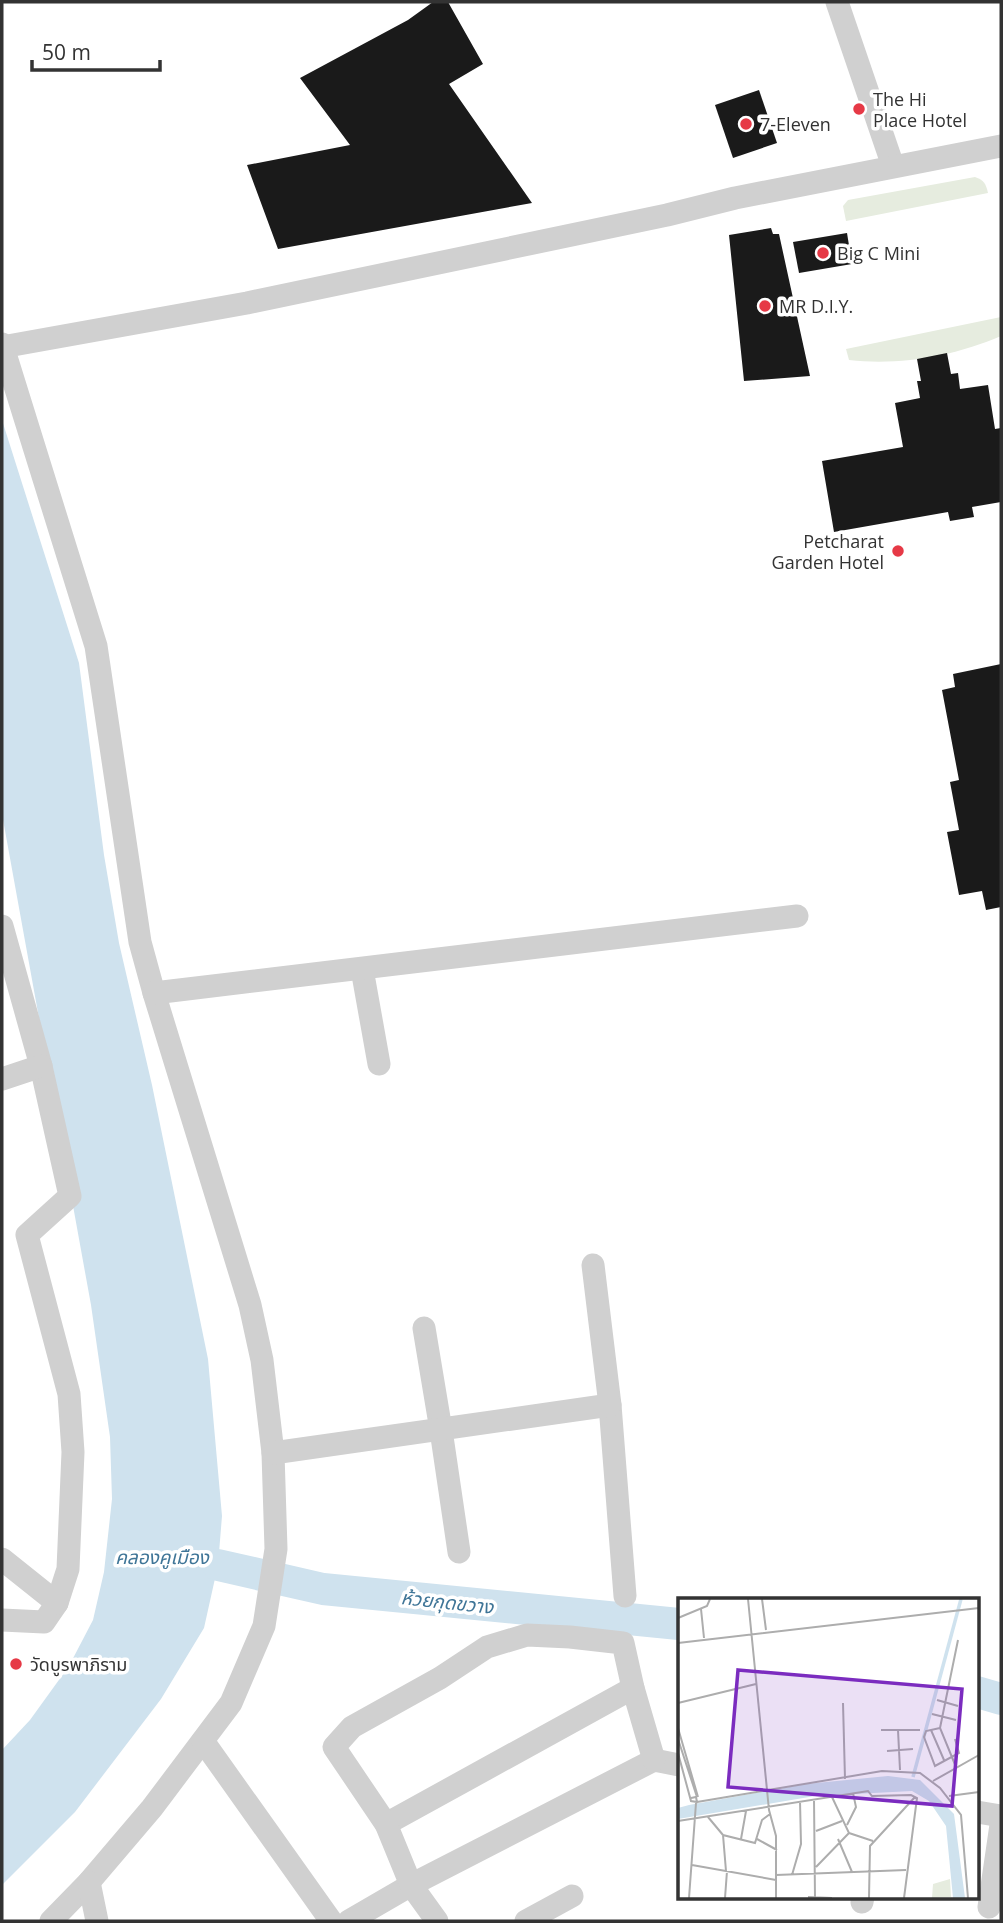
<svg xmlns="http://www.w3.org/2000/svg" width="1003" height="1923" viewBox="0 0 1003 1923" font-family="'Open Sans','Noto Sans Thai',sans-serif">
<rect width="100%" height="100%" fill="#fff"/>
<g fill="#e6ecdf">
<path d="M975,177C984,180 986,184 988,193L846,221L843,206L848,200Z"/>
<path d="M1001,317V336C955,356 899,366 849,360L846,349Z"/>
</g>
<path fill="#cfe2ee" d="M2,420L79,663L104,855L119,943L152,1085L208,1359L222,1516L218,1565L204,1628L161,1699L75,1812L2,1885V1750L30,1720L69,1666L93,1620L104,1572L112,1499L110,1437L91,1305L2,814Z"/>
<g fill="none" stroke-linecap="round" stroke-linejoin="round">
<g stroke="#cfe2ee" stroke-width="32">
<path d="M218,1565L323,1589L679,1624"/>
<path d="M977,1692L1001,1699"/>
</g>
</g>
<g fill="#1a1a1a">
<path d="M433,2H448L483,64L449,84L532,203L278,249L247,165L350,145L300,78L408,20Z"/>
<path d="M759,90L777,143L733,158L715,105Z"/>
<path d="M771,228L773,234H779L810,376L744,381L729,235Z"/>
<path d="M847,233L852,264L799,273L793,242Z"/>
<path d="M947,353L951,374L958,373L960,389L988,385L995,429L1001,428V502L972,507L974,517L950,521L948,512L834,532L822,461L903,447L895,403L920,398L917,381H921L917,359Z"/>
<path d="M1001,664V907L986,910L982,891L959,895L947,832L959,830L950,782L959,780L942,690L955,687L953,674Z"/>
</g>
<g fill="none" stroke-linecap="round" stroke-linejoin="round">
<g stroke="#d0d0d0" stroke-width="23">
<path d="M837,2L893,166"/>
<path d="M2,344L96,646L140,942L154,993L250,1305L262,1360L273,1453L276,1549L264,1626L231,1703L152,1808L89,1882L51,1921"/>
<path d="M2,347L247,303L667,215L735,198L1001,146"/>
<path d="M2,926L41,1066L70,1196L27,1235L69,1394L73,1452L68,1569L57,1603L44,1622L2,1620"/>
<path d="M362,969L379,1064"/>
<path d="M154,993L797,916"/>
<path d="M2,1079L41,1066"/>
<path d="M593,1265L610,1405L625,1596"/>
<path d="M424,1328L441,1430L459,1552"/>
<path d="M273,1453L610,1405"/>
<path d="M2,1559L57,1603"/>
<path d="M203,1741L331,1921"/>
<path d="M977,1812L1001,1816"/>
<path d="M386,1824L633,1688"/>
<path d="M89,1882L97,1921"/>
<path d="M862,1902L863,1897"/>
<path d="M989,1907L1001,1825"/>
<path d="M349,1921L411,1885L654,1760L679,1765"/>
<path d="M437,1921L411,1885L386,1824L334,1747L352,1727L440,1678L487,1647L527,1635L570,1637L623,1643L633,1688L654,1760"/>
<path d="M526,1921L572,1896"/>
</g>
</g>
<g fill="#e63946" stroke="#fff" stroke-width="2.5">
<circle cx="859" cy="109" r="7"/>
<circle cx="746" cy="124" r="7"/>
<circle cx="823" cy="253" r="7"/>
<circle cx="765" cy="306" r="7"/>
<circle cx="898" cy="551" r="7"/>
<circle cx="16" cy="1664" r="7"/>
</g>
<g text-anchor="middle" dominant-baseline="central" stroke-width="7" stroke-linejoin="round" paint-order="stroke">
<g font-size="18" fill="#333" stroke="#fff" text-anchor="start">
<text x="873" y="99">The Hi<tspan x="873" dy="21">Place Hotel</tspan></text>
<text x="760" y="124">7-Eleven</text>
<text x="837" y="253">Big C Mini</text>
<text x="779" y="306">MR D.I.Y.</text>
<text x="884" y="541" text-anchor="end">Petcharat<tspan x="884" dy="21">Garden Hotel</tspan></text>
<text x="30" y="1664">วัดบูรพาภิราม</text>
</g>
<g font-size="19" font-style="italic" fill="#3f7597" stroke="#fff">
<text x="162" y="1557">คลองคูเมือง</text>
<text transform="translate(447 1602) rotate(6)">ห้วยกุดขวาง</text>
</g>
</g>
<g transform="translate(678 1598)">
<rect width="301" height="301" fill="#fff"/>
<path d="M272,281L273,299L254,300L255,286Z" fill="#e6ecdf"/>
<path d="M210,178L242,182L276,216L287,300H275L268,228L251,203L234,193L137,198L0,221V210L11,207L128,186Z" fill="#cfe2ee"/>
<path fill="none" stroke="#cfe2ee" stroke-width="3.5" d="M235,179L283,1"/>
<path fill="none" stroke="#adadad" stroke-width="2" d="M70,1L91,212L98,238V300M84,1L88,32M23,11L26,40M0,20L29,8L32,1M0,45L301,10M259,102L280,108M0,105L78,86M165,105L167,181M254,116L278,122M0,130L20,199M262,130L248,133L246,139L257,168L281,155L277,141M203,132H242M220,132L222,172M253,132L266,162M0,141L19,199M209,153L235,151M0,155L13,203L19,204L18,199L13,200M278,169L262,130L280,42M255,183L301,157M271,198L301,194M136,201L137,300M19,204L204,173L242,175L262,190L283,217L290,300M30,219L45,237L77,245L84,222L92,216M0,223L190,193L194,198L233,197L239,200L226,300M169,227L178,209L175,195M138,233L164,223M171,235L195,243M45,237L48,273M63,241L68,213M79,241L99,252M160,241L174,274M14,267L98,282M138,269L171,235L154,199M98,277L228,272M114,277L123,246L122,203M130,299L154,300M11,300L18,205M47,300L49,273M191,300L192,248L237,199"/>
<path fill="#7b2cbf" fill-opacity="0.15" stroke="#7b2cbf" stroke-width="3.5" d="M60,72L284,91L274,208L50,189Z"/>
<rect width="301" height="301" fill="none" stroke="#333" stroke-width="3.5"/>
</g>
<rect width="1003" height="1923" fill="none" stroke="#333333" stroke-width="7"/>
<path d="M32 60v10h128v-10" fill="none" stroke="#333333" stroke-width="3.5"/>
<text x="42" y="60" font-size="21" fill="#333333" stroke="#ffffff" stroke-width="5" paint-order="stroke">50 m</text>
</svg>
